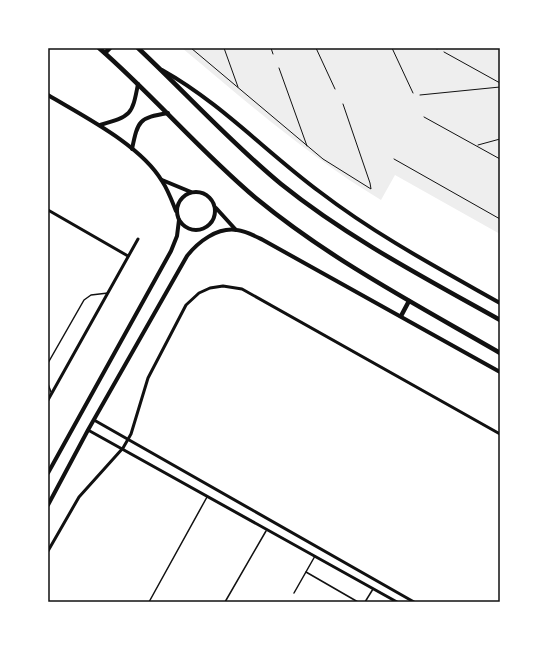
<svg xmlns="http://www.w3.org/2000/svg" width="548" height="650" viewBox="0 0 548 650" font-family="Barlow,sans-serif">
<rect width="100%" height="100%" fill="#fff"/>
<path fill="#eee" d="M182,48H500V234L395,175L381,200C309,157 247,102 182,48Z"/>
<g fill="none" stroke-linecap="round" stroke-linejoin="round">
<g stroke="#111" stroke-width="1">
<path d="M191,48L323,159L371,189L370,183L343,104"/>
<path d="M224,48L238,87"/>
<path d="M271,48L273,54"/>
<path d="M316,48L335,89"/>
<path d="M392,48L413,93"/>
<path d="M435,48L437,49"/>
<path d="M444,52L500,83"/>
<path d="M279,68L307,146"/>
<path d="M420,95L500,87"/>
<path d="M424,117L500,159"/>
<path d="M478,145L500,139"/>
<path d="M394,159L500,219"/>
</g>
<g stroke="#111" stroke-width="1.5">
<path d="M48,363L84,300L91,295L108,293"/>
<path d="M48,384L51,392"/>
<path d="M306,572L358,602"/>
<path d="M294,593L315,556"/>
<path d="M149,602L207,497"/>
<path d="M225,602L266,531"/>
<path d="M365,602L373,589"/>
</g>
<g stroke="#111" stroke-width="3">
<path d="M48,210L128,256"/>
<path d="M48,400L138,239"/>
<path d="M94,420L414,602"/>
<path d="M88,430L397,602"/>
<path d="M48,551L79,497L123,448L131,434L148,378L186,305L199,293L210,288L223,286L242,289L500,434"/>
</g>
<g stroke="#111" stroke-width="4">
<path d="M162,70C221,103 266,152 320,192C376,235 438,268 500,303"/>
<path d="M48,95C83,116 141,145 162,181C168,190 172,201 176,211"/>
<path d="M100,125C131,116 132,116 138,84"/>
<path d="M132,149C138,120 139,118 168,113"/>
<path d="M162,180L191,192"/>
<circle cx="196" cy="211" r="19"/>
<path d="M216,208L236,230"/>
<path d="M48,473L171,251L177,236L179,220"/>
<path d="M48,505L88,430L187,256C198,242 217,227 237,230C246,231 255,236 263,240L500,372"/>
</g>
<g stroke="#111" stroke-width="4.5">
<path d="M99,48C154,96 201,152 257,199C331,260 417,305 500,353"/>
<path d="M138,48C186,93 230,142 281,184C348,238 425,278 500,320"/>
<path d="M105,53L110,48"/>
<path d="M401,316L409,301"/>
</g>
</g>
<rect width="548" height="650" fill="none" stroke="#ffffff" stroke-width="98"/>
<rect x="49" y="49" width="450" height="552" fill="none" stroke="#111" stroke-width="1.5"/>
</svg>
